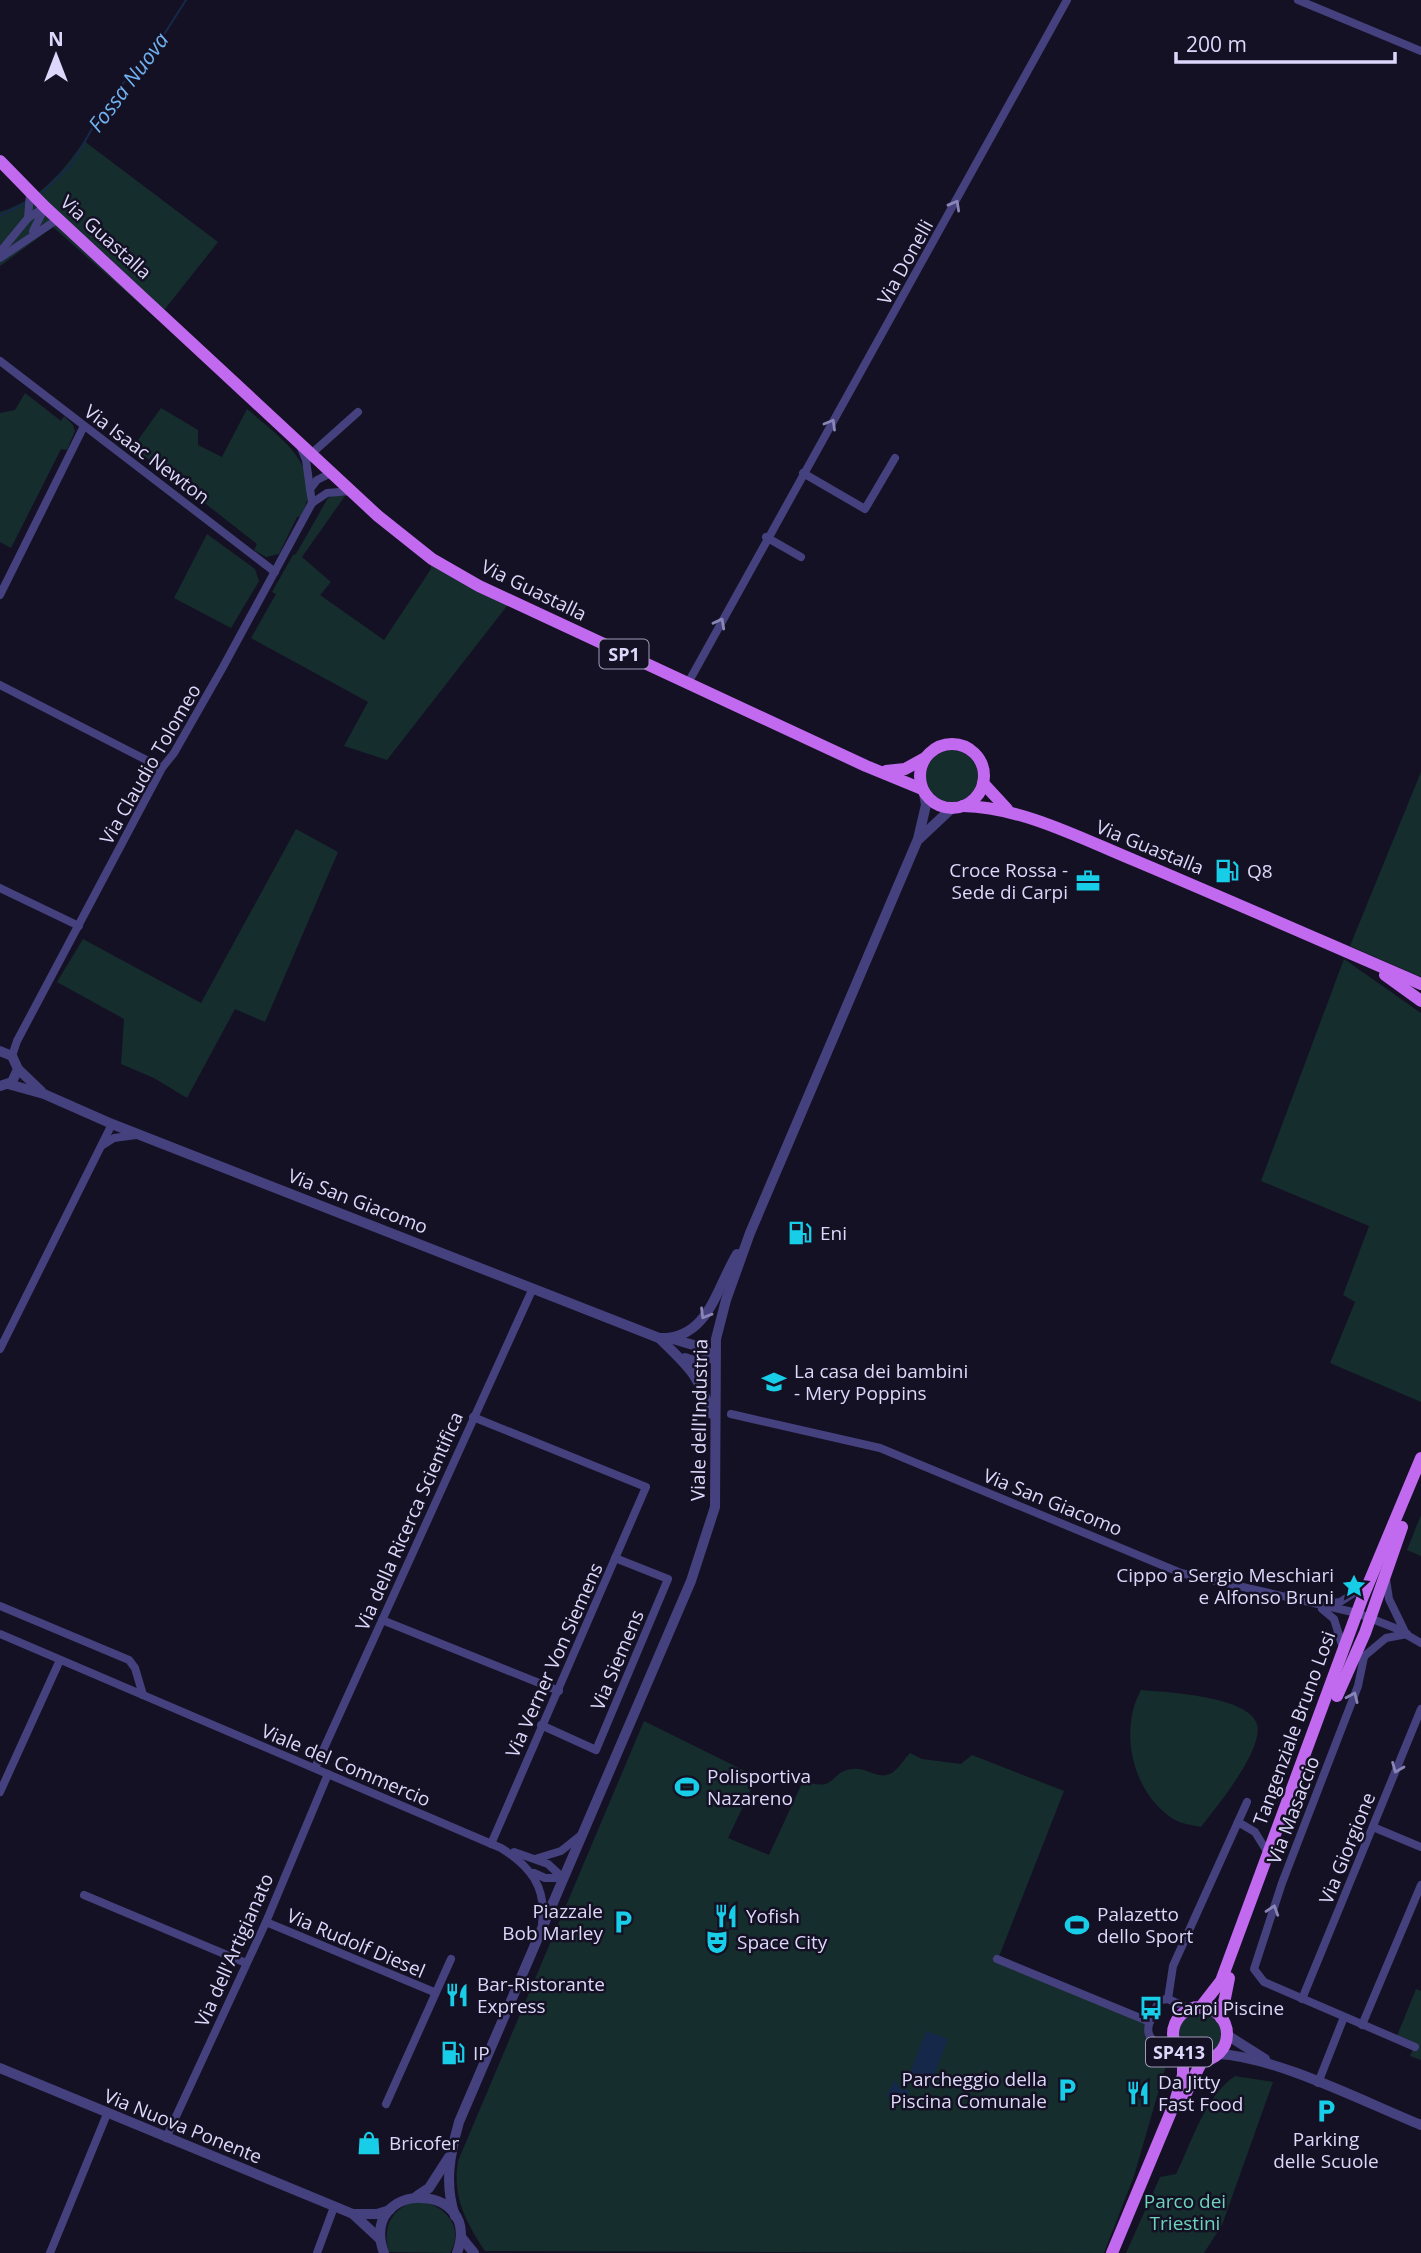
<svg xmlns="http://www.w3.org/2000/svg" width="1421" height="2253" viewBox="0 0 1421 2253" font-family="'Open Sans',sans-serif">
<rect width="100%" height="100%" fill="#151124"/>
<g fill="#152d2d">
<path d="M84,141L218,242L157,319L53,227L0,266V212C37,201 63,173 84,141Z"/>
<path d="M25,393L61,421L64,416L73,425L75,431L67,450L61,449L11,548L0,542V413L15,410Z"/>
<path d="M161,408L198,430V445L222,457L247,409C280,438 326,466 301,517H297L279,554L266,557L254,550L257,544L133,447Z"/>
<path d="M336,495L345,496L302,557L331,582L320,595L384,640L431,569V562L510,602L387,760L344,746L368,702L251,638L276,594L272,592L293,555L296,554L328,498Z"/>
<path d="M207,534L255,569L259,581L231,628L174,598Z"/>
<circle cx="952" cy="776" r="26"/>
<path d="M1421,772V977L1350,946Z"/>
<path d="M296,829L338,852L265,1022L235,1009L187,1098L154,1078L121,1064L124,1019L57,982L83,939L201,1003Z"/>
<path d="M1344,959L1421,1013V1402L1330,1363L1355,1302L1343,1295L1369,1226L1261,1181Z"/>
<path d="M1421,1515V1556L1407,1550Z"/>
<path d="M1141,1690C1166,1692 1248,1696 1257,1724C1264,1750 1216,1807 1201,1827C1193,1825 1182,1824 1175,1820C1133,1795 1118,1731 1141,1690Z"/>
<path d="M644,1721L757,1777L728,1838L769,1855L803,1781C839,1793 828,1771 853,1769C864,1767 875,1777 886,1775C896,1774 903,1760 910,1753L922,1759L961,1764L972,1755L1064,1791L998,1959L1146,2023L1147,2038L1164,2046L1169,2055L1134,2176L1104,2253L485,2251C466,2222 452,2197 458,2161Z"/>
<path d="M1416,1989L1421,1991V2060L1410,2056L1415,2044L1397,2036Z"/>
<circle cx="1200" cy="2035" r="22"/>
<path d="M1235,2076L1273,2082L1222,2225L1204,2253H1126L1160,2177L1176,2174C1192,2142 1205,2096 1235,2076Z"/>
<path d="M419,2201C445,2205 465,2227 450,2253L389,2252C381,2226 393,2206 419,2201Z"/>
</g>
<g fill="#152849">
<path d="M926,2031L948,2039L929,2089L907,2081Z"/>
<path d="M895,2080L901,2089L910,2091L905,2102L886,2096Z"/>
</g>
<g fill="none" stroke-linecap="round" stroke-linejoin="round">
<g stroke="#152849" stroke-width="2">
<path d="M41,193L72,164L106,104L124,82L142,69L186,0"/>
<path d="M0,216L25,203"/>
</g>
<g stroke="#45417e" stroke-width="8">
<path d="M1298,0L1421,51"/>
<path d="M28,218L30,194"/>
<path d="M33,231L45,207"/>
<path d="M0,252L28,218L45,207"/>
<path d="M0,258L58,219"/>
<path d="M0,361L275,572"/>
<path d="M301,448L306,460L312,503"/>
<path d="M311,454L358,412"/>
<path d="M803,473L865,509L895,458"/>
<path d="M310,489L317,480L331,473"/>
<path d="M766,537L801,557"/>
<path d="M0,595L84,426"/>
<path d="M688,683L1067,0"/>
<path d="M0,685L162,768"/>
<path d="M0,888L79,926"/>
<path d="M12,1056L17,1041L162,768L174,753L223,667L312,503L327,493L351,491"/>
<path d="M103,1145L114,1138L136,1135"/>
<path d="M0,1349L112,1124"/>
<path d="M731,1414L880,1448L1181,1573L1357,1613L1395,1628L1421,1643"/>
<path d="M473,1417L646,1487L491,1844"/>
<path d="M1386,1579L1389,1599L1405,1632"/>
<path d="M1327,1604L1340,1602L1365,1586"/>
<path d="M0,1606L129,1660L135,1668L143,1695"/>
<path d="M1322,1609L1334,1619L1343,1648"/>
<path d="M382,1620L559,1691"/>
<path d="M0,1634L501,1848C530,1866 547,1887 542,1923"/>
<path d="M1364,1657L1358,1686L1282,1883L1254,1969L1264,1982L1415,2047"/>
<path d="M1362,1658L1386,1638L1407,1634"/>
<path d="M541,1725L596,1750L668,1579L615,1558"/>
<path d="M315,1768L533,1288"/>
<path d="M0,1792L60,1660"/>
<path d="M1238,1822L1255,1832L1268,1853"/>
<path d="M1373,1827L1421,1847"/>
<path d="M514,1852L548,1864L563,1878"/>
<path d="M535,1859L561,1851L581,1835"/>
<path d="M534,1873L545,1878H563"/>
<path d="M84,1895L246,1963"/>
<path d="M266,1922L434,1992"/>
<path d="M997,1959L1150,2022"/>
<path d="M1168,1999L1173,1966L1247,1802"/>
<path d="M1302,1999L1421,1709"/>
<path d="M1362,2025L1421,1885"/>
<path d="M1178,2050C1162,2045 1142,2042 1150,2021C1153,2013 1155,2006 1161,2000L1168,1999L1190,2009"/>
<path d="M1318,2083L1344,2017"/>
<path d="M386,2104L451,1959"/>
<path d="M166,2138L266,1922L328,1774"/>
<path d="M50,2253L107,2114"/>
<path d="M317,2253L334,2207"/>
</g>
<g stroke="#45417e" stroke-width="10">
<path d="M919,839L952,808"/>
<path d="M0,1051L12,1056L18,1069L12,1082L0,1086"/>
<path d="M18,1069L41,1091"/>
<path d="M8,1084L44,1094L112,1124L659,1338C690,1368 696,1372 712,1414"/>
<path d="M659,1338C708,1340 716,1289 737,1254"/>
<path d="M673,1339L700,1347L714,1357L697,1362L685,1358"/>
<path d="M1227,2035L1265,2059"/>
<path d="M1218,2054C1277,2057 1364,2102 1421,2125"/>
<path d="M0,2068L353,2214L380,2239"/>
<path d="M417,2196L429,2188L449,2157"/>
<path d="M353,2214H377L390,2210"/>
<path d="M455,2216C444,2184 450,2154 459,2122L691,1581L715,1507L716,1339L726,1300L750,1233L918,839L926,805L924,793"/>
<path d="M461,2237L474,2253"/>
<path d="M384,2253C357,2179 484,2180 457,2253"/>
</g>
<g stroke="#c16af0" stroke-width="12">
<path d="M0,161L45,207L378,516L432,559L479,586L866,766L922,789"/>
<circle cx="952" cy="776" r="32"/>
<path d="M886,771L905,769L925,758"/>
<path d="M983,783L1007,809"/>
<path d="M963,806C1022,807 1082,839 1136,861C1231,901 1326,943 1421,984"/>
<path d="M1385,975L1421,1001"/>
<path d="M1337,1696L1365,1633L1402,1527"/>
<circle cx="1200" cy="2034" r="27"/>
<path d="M1200,2008L1221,1981L1362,1599L1421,1458"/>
<path d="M1221,2018L1229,1978"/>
<path d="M1184,2097L1202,2061"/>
<path d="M1112,2253L1175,2102L1183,2075V2056"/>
</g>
</g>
<defs><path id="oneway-chevron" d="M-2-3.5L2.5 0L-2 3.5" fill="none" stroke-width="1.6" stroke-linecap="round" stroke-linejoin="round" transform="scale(1.75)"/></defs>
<g stroke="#8985b6">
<use href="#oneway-chevron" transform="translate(955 205) rotate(-61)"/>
<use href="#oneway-chevron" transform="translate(831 424) rotate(-60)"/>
<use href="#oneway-chevron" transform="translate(720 623) rotate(-62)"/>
<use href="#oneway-chevron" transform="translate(705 1314) rotate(121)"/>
<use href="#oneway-chevron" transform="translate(1353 1697) rotate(-66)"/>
<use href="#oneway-chevron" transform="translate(1397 1768) rotate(112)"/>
<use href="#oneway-chevron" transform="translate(1273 1910) rotate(-72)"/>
</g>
<defs>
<g id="fuel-bare" transform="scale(1.89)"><path d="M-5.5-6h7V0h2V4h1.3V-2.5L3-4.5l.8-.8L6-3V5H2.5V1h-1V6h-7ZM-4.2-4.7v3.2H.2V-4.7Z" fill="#17cde7" stroke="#151124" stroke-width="2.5" paint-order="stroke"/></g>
<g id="office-bare" transform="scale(1.89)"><path d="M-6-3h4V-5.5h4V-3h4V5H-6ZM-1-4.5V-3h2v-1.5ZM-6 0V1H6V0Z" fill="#17cde7" stroke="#151124" stroke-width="2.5" paint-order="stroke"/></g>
<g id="school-bare" transform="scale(1.89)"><path d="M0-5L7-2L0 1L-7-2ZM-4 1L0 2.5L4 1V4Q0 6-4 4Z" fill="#17cde7" stroke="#151124" stroke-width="2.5" paint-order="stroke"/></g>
<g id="sight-bare" transform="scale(1.89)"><path d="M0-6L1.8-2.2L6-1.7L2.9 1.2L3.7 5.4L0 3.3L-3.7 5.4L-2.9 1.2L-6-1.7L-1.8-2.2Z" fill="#17cde7" stroke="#151124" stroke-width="2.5" paint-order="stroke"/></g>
<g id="stadium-bare" transform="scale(1.89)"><path d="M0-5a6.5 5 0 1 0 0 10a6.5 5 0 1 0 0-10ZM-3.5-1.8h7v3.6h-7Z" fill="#17cde7" stroke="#151124" stroke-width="2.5" paint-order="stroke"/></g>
<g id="restaurant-bare" transform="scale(1.89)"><path d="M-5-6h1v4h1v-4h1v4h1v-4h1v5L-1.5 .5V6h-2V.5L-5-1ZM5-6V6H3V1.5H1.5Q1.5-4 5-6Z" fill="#17cde7" stroke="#151124" stroke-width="2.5" paint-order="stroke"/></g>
<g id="parking-bare" transform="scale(1.89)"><path d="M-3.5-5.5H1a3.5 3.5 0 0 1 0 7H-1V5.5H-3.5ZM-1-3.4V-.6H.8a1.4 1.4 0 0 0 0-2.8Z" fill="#17cde7" stroke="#151124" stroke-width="2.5" paint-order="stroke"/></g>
<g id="theatre-bare" transform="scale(1.89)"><path d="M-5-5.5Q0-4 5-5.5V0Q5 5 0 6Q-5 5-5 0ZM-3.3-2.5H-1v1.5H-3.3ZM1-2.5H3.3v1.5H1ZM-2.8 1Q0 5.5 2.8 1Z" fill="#17cde7" stroke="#151124" stroke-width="2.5" paint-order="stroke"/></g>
<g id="bus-bare" transform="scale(1.89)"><path d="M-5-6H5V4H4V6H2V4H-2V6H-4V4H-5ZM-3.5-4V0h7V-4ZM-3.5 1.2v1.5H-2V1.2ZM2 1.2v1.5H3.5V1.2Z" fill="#17cde7" stroke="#151124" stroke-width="2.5" paint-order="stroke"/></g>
<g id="shop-bare" transform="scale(1.89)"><path d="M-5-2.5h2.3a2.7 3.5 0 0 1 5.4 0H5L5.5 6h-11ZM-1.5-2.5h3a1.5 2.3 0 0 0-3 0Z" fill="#17cde7" stroke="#151124" stroke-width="2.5" paint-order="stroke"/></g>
</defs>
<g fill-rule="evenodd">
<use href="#fuel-bare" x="1227" y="871"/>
<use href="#office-bare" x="1088" y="881"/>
<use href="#fuel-bare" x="800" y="1233"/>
<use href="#school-bare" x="774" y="1382"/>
<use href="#sight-bare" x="1354" y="1586"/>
<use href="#stadium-bare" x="687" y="1787"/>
<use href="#restaurant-bare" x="726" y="1916"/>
<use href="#parking-bare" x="623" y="1922"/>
<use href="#stadium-bare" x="1077" y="1925"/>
<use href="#theatre-bare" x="717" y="1942"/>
<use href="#restaurant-bare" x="457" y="1995"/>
<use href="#bus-bare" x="1151" y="2008"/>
<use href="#fuel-bare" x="453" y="2053"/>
<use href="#parking-bare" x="1067" y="2090"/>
<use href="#restaurant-bare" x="1138" y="2093"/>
<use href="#parking-bare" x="1326" y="2111"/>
<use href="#shop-bare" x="369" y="2143"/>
</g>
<g text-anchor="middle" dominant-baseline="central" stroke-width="5" stroke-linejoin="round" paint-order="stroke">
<g fill="#151124" stroke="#a19cba" stroke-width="2">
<rect x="599.5" y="639.5" width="49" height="29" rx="5"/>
<rect x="1146" y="2037.5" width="66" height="29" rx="5"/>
</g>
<g font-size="18" font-weight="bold" fill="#ddd8fb">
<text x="624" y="654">SP1</text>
<text x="1179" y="2052">SP413</text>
</g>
<g font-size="19" fill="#ddd8fb" stroke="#151124">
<text transform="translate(106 237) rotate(42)">Via Guastalla</text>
<text transform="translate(905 262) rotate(-61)">Via Donelli</text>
<text transform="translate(147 454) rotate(37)">Via Isaac Newton</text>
<text transform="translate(534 590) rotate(26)">Via Guastalla</text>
<text transform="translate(150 764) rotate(-60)">Via Claudio Tolomeo</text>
<text transform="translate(1150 847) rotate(22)">Via Guastalla</text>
<text transform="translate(358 1201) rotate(21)">Via San Giacomo</text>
<text transform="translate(699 1420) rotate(-89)">Viale dell'Industria</text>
<text transform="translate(1053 1502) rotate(22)">Via San Giacomo</text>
<text transform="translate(409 1521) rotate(-66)">Via della Ricerca Scientifica</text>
<text transform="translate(554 1660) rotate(-66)">Via Verner Von Siemens</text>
<text transform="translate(617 1660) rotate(-67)">Via Siemens</text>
<text transform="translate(1294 1728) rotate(-70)">Tangenziale Bruno Losi</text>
<text transform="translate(346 1765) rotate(23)">Viale del Commercio</text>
<text transform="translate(1293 1810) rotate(-69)">Via Masaccio</text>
<text transform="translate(1347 1848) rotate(-68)">Via Giorgione</text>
<text transform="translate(356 1943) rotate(23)">Via Rudolf Diesel</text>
<text transform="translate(234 1950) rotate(-66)">Via dell'Artigianato</text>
<text transform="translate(183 2126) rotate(22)">Via Nuova Ponente</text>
</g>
<g font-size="19" fill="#ddd8fb" stroke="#151124" text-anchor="start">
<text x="1068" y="870" text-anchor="end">Croce Rossa -<tspan x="1068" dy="22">Sede di Carpi</tspan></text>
<text x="1247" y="871">Q8</text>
<text x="820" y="1233">Eni</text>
<text x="794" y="1371">La casa dei bambini<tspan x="794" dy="22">- Mery Poppins</tspan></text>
<text x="1334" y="1575" text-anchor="end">Cippo a Sergio Meschiari<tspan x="1334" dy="22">e Alfonso Bruni</tspan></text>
<text x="707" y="1776">Polisportiva<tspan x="707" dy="22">Nazareno</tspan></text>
<text x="603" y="1911" text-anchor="end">Piazzale<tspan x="603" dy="22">Bob Marley</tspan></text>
<text x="1097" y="1914">Palazetto<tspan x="1097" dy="22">dello Sport</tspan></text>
<text x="746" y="1916">Yofish</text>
<text x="737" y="1942">Space City</text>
<text x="477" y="1984">Bar-Ristorante<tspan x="477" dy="22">Express</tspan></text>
<text x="1171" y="2008">Carpi Piscine</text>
<text x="473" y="2053">IP</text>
<text x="1047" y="2079" text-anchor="end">Parcheggio della<tspan x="1047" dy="22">Piscina Comunale</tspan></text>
<text x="1158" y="2082">Da Jitty<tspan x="1158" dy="22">Fast Food</tspan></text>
<text x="1326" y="2139" text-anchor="middle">Parking<tspan x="1326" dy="22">delle Scuole</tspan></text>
<text x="389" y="2143">Bricofer</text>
</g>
<g font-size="19" fill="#6bd4bc" stroke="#151124">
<text x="1185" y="2201">Parco dei<tspan x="1185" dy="22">Triestini</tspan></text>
</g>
<g font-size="21" font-style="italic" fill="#70b2f1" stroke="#151124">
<text transform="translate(128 82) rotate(-53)">Fossa Nuova</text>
</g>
</g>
<g transform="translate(56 56)" stroke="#151124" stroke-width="5" paint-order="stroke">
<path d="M0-5L12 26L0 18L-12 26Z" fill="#ddd8fb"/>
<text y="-10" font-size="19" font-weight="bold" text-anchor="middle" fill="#ddd8fb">N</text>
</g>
<path d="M1176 52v10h219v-10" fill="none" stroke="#ddd8fb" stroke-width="3.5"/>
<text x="1186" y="52" font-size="21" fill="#ddd8fb" stroke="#151124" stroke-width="5" paint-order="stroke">200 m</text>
</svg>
